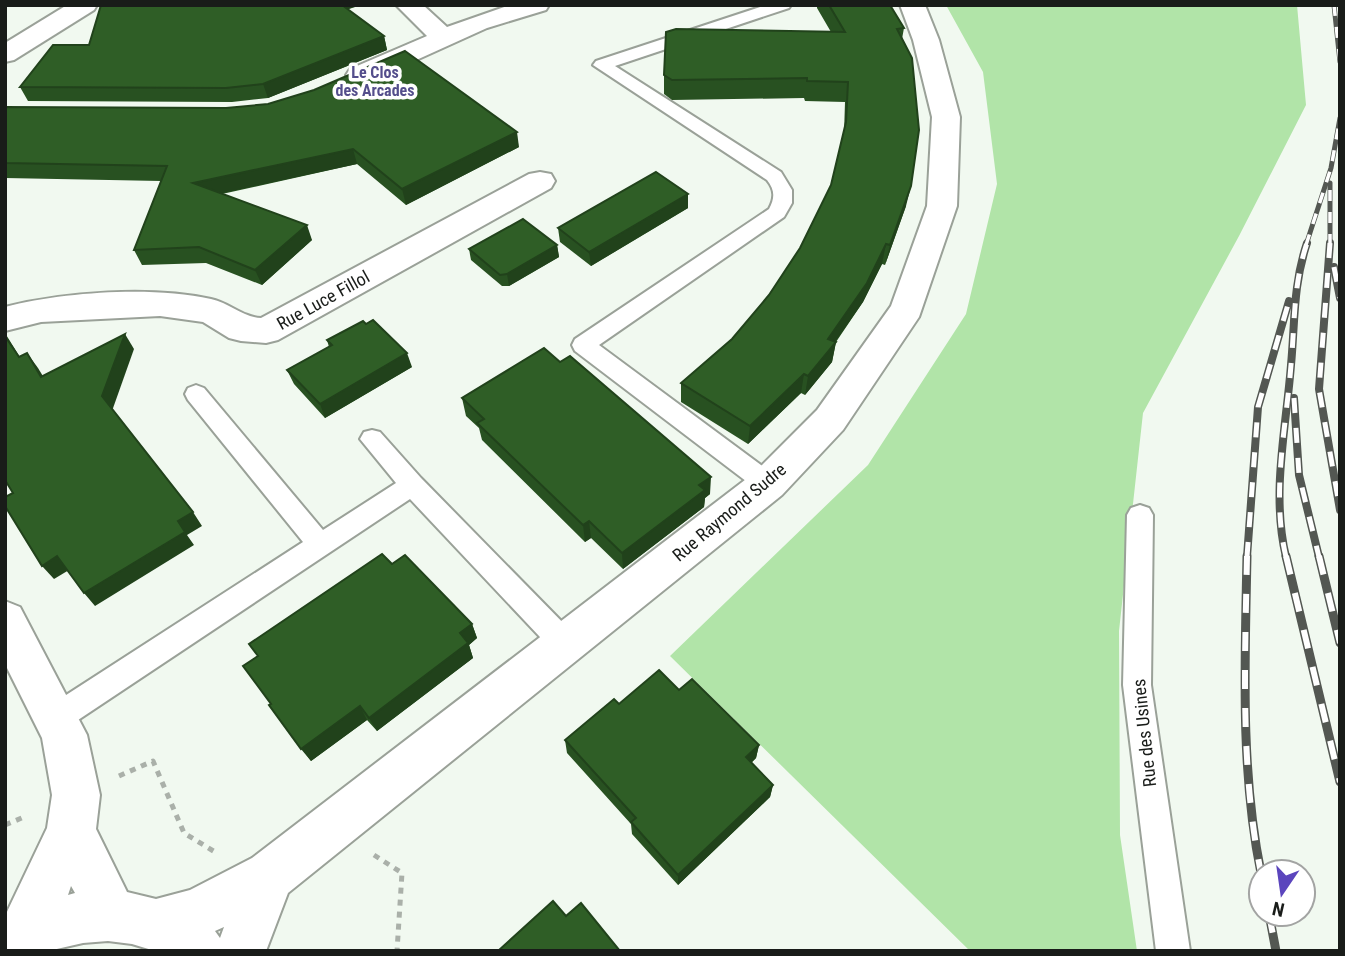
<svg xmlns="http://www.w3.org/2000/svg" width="1345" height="956" viewBox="0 0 1345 956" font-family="'Roboto Condensed',sans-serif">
<rect width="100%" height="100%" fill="#f1f9f0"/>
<path fill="#b1e4a8" d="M946,5H1297L1306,105L1239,236L1143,413L1119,631L1120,835L1137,951H970L670,656L868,465L966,314L997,184L983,72Z"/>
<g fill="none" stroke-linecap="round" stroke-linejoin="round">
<g stroke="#9aa198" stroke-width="4">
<g id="lane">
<path d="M766,5H791L789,8L615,66L781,172L792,190V203L784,217L599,345L777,477L780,484L777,491L768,494L759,491L575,351L572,345L575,339L769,209C775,198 775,190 767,180L593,65L596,61Z"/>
<path d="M196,385L204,388L323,530L396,483L360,439L364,432L372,430L380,432L421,478L575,635L579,644L575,653L565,656L555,653L410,499L66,728L56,732L46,728L42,718L46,708L303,542L188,400L185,394L188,388Z"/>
<path d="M1140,505L1149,508L1153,515L1151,685L1190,951H1156L1123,685L1127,515L1131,508Z"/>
</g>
</g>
<g stroke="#9aa198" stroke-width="4">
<g id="street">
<path d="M67,5H97L94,10L14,60L5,62V43Z"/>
<path d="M396,5H423L447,27L510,5H549L546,10L487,28L370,81L360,83L350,81L346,75L350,69L427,36Z"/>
<path d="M900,5H925L939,40L960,117L957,206L919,317L843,430L782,495L288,893L266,951H155L132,944L108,941L83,943L48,951H5V916L47,828L52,795L42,738L5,664V601L20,607L87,735L100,795L96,829L127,892L156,899L190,890L252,858L754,473L817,410L891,306L927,206L932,117L913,40ZM71,886L75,893L68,895ZM224,927L220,938L215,931Z"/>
<path d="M540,172L551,174L555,181L551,188L278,340L266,343L241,341L229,338L203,322L160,316L41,322L5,331V307C64,292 151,286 211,299C230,303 242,317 261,318L529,174Z"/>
</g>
</g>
<g stroke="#aab0a9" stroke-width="5" stroke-dasharray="6 6" stroke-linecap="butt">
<path d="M119,776L153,761L184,833L215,852"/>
<path d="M5,825L24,817"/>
<path d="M374,855L402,873L397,951"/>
</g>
<use href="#lane" fill="#fff" fill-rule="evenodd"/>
<use href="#street" fill="#fff" fill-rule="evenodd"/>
<g stroke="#535752" stroke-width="5">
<g id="rail-far2">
<path d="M1334,5L1340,62"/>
<path d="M1306,245L1331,168L1340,118"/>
<path d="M1330,245V183"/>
</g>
</g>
<g stroke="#535752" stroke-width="8">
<g id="rail-far1">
<path d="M1330,243L1319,389L1340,510"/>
<path d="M1334,267L1340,298"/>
<path d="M1294,398L1299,475L1319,557"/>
<path d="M1247,557L1258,407L1289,301"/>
<path d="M1286,557C1271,494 1286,429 1291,365C1295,322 1293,285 1307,243"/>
</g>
</g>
<g stroke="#535752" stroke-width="9">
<g id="rail">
<path d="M1247,556C1245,661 1240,770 1261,873"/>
<path d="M1286,556L1340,782"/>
<path d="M1319,556L1340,643"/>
<path d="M1269,914L1276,951"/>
</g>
</g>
<use href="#rail-far2" stroke="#fff" stroke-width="3.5" stroke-dasharray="11" stroke-linecap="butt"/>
<use href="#rail-far1" stroke="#fff" stroke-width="5" stroke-dasharray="15" stroke-linecap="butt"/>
<use href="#rail" stroke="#fff" stroke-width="6" stroke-dasharray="19" stroke-linecap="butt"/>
</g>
<g fill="#285121">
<path d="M817,5H890L904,28L902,39L906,206L885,265L882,264L863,302L836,342L832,362L805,395L801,393L748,444L681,402V383L732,339L769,295L800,248L831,185L844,133L845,102L805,101L804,98L672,100L664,94V75L831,32L817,8Z"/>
<path d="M355,7L347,9L384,36L387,50L268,98L232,102L28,101L20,87L89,45Z"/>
<path d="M5,107L519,147L406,205L357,164L222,194L312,240L262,285L206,263L142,265L134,250L161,181L5,178Z"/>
<path d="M688,194V208L591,266L560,242L558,228Z"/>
<path d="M557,245L559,257L509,286H502L471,260L469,249Z"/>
<path d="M327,340L412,367L325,418L294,384L287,370L329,347Z"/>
<path d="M462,398L710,494L705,498L704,507L623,569L591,538L585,542L482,440L479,428L466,416Z"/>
<path d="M392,564L472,624L477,638L469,645L473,658L377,731L367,720L311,761L269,705Z"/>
<path d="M679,690L759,745L756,758L751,763L773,785L770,797L678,885L632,834L631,824L567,753L565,740L619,704Z"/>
</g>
<g fill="#21421b">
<path d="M335,5H355V7L337,13Z"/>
<path d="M384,36L387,50L268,98L263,84Z"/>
<path d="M517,132L519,147L406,205L402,189Z"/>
<path d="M353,149L357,164L200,198L193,183Z"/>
<path d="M911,186L906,206L885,265L890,245Z"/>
<path d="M688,194V208L591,266L589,252Z"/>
<path d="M307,225L312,240L262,285L255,270Z"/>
<path d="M886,244L882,264L863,302L833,345L836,342L832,362L805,395L808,376L828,339Z"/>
<path d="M557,245L559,257L509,286L507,274Z"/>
<path d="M5,333L29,372L5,336Z"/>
<path d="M125,334L134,349L112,411L102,396Z"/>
<path d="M27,353L38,368L52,391L41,377Z"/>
<path d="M407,353L412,367L325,418L320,404Z"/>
<path d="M804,374L801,393L748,444L750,426Z"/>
<path d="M711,477L710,494L705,498L704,507L623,569L622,553L699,485Z"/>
<path d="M193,512L202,526L187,535L194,545L95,606L84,593L178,521Z"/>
<path d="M589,521L591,538L585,542L583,525Z"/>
<path d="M57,556L69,570L54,579L42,566Z"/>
<path d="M472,624L477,638L469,645L473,658L377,731L369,718L460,633Z"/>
<path d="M360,706L367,720L311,761L301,749Z"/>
<path d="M759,745L756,758L744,770L746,757Z"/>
<path d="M773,785L770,797L678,885V875Z"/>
</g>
<g fill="#2f5e26" stroke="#21421b" stroke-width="2">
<path d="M101,5H342L384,36L263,84L226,88L20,87L53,45H89Z"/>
<path d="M829,5H890L904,28L897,29L912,58L919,130L911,186L890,245L886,244L867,283L828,339L836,342L808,376L804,374L750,426L681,383L732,339L769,295L800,248L831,185L846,122L848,82L807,81V78L672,80L664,75L666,32L676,29L845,32Z"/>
<path d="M405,51L517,132L402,189L353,149L193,183L307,225L255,270L199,247L134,250L167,166L5,163V107L226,108L268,104L314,90Z"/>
<path d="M656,172L688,194L589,252L558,228Z"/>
<path d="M523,219L557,245L507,274L500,275L469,249Z"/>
<path d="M373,320L407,353L320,404L287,370L332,345L327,340L363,321L366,324Z"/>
<path d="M125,334L102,396L193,512L178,521L185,532L84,593L57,556L42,566L5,506V497L13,493L5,480V336L19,357L27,353L41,377Z"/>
<path d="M544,348L560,362L570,356L711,477L699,485L705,490L622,553L589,521L583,525L477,423L484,419L462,398Z"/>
<path d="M382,554L392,564L405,555L472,624L460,633L468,643L369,718L360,706L301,749L269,705L271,704L243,666L258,656L249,644Z"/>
<path d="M659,670L679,690L692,679L759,745L746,757L773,785L678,875L631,822L636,818L565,740L614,699L619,704Z"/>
<path d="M553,901L566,916L581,903L620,951H498Z"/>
</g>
<g text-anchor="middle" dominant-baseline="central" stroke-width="7" stroke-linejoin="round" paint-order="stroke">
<g font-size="16" font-weight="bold" fill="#544e8c" stroke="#fff">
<text x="375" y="72">Le Clos<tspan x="375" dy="18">des Arcades</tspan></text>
</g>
<g font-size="18" fill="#191c19" stroke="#fff">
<text transform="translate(323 300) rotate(-29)">Rue Luce Fillol</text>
<text transform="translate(729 512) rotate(-40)">Rue Raymond Sudre</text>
<text transform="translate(1144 733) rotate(-96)">Rue des Usines</text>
</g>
</g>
<rect width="1345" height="956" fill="none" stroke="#191c19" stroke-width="14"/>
<g transform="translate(1282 893) rotate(193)"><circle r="33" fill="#ffffff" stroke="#a3a4a3" stroke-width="2"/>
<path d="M0-5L12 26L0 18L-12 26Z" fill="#5b45bd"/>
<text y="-10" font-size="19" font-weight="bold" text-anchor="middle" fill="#191c19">N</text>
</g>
</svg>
